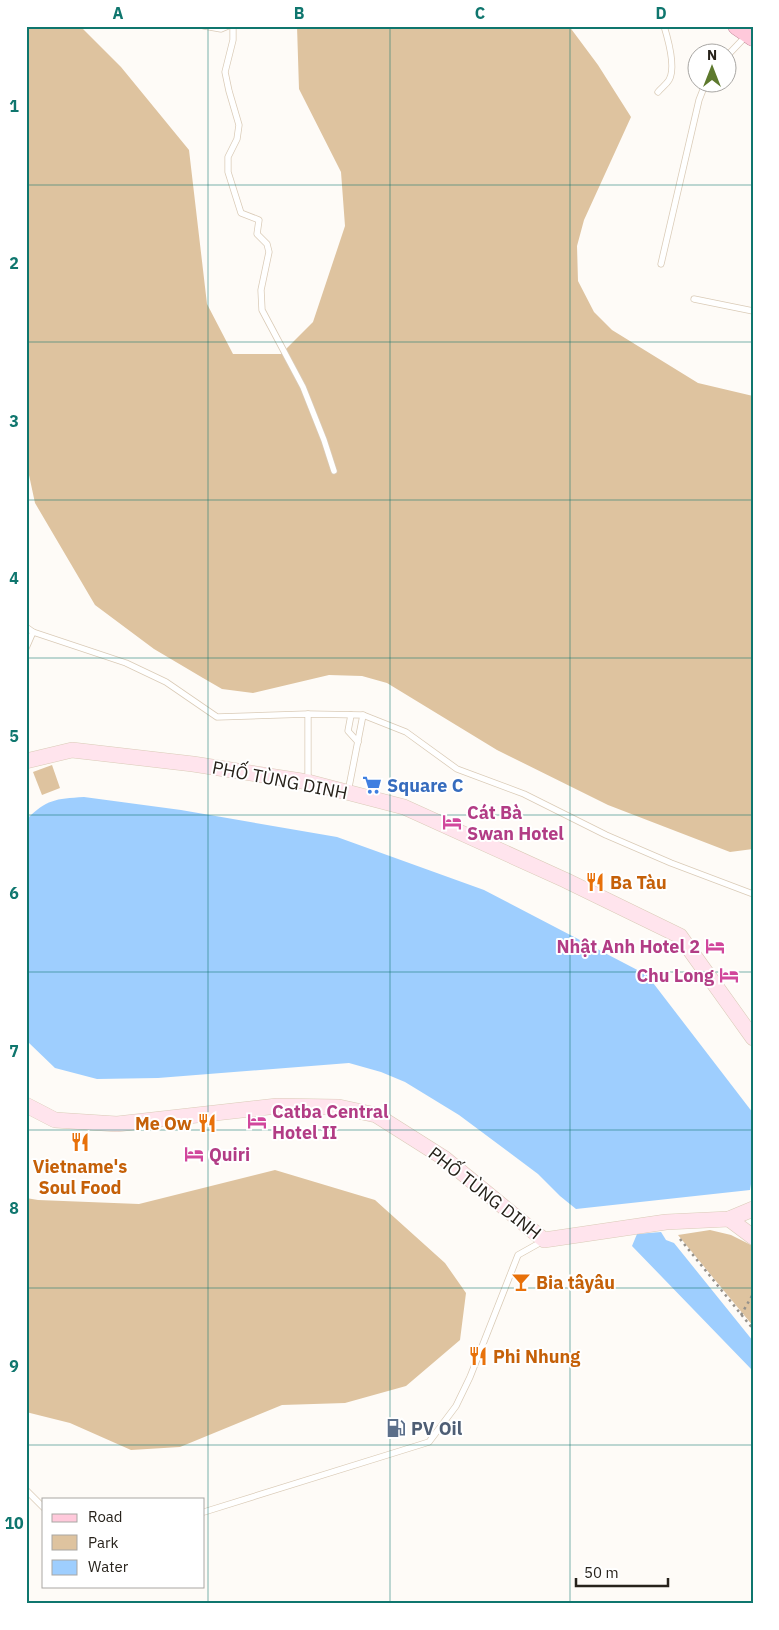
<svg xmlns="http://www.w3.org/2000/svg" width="779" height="1630" viewBox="0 0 779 1630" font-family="'IBM Plex Sans',sans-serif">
<rect width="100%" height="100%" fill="#fefbf7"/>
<g fill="#dec39f">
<path d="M26,26H80L121,67L189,150L207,304L233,354H281L313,322L345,226L341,172L299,89L297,26H569L598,65L631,117L584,220L577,246L578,281L594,312L612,330L698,383L753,396V849L730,852L608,805L497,750L387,683L362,676L329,675L253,693L222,689L203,678L154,649L95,605L35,503L26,461Z"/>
<path d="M52,765L60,788L42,795L33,772Z"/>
<path d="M275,1170L375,1200L445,1263L466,1293L460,1340L406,1386L345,1403L282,1405L180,1447L131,1450L70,1423L26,1412V1198L38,1200L139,1204Z"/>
<path d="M710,1230L731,1235L753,1246V1326L678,1235Z"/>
</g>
<g fill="#9ecefe">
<path d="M84,797L181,810L337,837L484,890L647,975L753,1113V1172L750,1190L576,1209L560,1196L538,1174L459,1115L405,1082L381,1072L349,1063L158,1078L97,1079L55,1068L28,1042L26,1038V820C47,799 55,799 84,797Z"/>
<path d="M661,1232L666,1240L674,1243L753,1341V1371L632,1246L637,1234Z"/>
</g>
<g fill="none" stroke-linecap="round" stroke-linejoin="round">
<g stroke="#dacbb7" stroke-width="7">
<g id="lane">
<path d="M204,26L221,29L228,26"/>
<path d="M233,26V40L225,72L229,91L239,125L237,139L228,157V172L241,213L259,220L257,234L267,244L269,252L261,290L262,310L303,387L324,440L334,471"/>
<path d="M726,57L747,35"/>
<path d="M658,92C661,88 666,85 669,80C676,68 668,39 664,26"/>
<path d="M661,264L699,100L706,82"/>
<path d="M694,299L753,311"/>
<path d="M26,627L33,632"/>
<path d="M26,648L33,632L126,663L166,682L217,717L308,714L363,715L348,792"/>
<path d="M308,714V782"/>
<path d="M351,715L348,731L358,742"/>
<path d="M363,715L406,732L457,769L524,794L606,835L671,863L753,894"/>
<path d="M26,1490L44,1508"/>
<path d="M204,1512L429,1442L456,1406L470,1377L518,1255L543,1241"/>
</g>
</g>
<g stroke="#dacbb7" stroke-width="16">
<g id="secondary">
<path d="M26,761L72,750L193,764L308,782L404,807L565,880L680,936L753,1038"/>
<path d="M26,1105L55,1120L117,1124L277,1106L339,1107L376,1115L444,1158L544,1240L666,1222L729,1219L753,1209"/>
<path d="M729,1219L753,1237"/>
</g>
</g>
<g stroke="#b37788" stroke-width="19">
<path id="primary" d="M737,26L753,37"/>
</g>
<g stroke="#95918b" stroke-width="2.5" stroke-dasharray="2.5 4" stroke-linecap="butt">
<path d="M680,1239L753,1329"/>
<path d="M741,1315L753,1294"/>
</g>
<use href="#lane" stroke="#fff" stroke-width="5.5"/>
<use href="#secondary" stroke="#ffe4ed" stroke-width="15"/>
<use href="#primary" stroke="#ffc9db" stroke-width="18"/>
</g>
<path fill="none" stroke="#0f766e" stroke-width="1" stroke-opacity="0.55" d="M208,26V1604M390,26V1604M570,26V1604M26,185H753M26,342H753M26,500H753M26,658H753M26,815H753M26,972H753M26,1130H753M26,1288H753M26,1445H753"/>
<defs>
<g id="supermarket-bare" transform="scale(1.5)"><path d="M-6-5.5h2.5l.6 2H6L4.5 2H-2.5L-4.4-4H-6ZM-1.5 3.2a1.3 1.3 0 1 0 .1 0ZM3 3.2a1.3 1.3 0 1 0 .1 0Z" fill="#3f7fe0" stroke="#fff" stroke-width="2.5" paint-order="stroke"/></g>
<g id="hotel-bare" transform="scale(1.5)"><path d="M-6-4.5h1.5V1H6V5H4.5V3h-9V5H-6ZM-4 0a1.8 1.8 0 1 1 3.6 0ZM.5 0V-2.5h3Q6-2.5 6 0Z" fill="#d1479c" stroke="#fff" stroke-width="2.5" paint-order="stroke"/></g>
<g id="restaurant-bare" transform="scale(1.5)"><path d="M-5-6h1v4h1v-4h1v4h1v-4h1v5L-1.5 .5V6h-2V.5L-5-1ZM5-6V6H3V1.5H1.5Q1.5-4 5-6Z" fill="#e8710a" stroke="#fff" stroke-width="2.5" paint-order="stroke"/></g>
<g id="bar-bare" transform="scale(1.5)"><path d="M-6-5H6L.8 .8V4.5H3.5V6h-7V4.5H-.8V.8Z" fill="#e8710a" stroke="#fff" stroke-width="2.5" paint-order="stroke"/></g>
<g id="fuel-bare" transform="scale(1.5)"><path d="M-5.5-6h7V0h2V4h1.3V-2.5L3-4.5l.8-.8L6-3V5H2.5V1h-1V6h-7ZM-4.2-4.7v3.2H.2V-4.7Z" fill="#5c6f8a" stroke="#fff" stroke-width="2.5" paint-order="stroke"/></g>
</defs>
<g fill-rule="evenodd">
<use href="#supermarket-bare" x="372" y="785"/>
<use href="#hotel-bare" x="452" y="822"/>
<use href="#restaurant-bare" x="595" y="882"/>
<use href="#hotel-bare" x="715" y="946"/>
<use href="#hotel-bare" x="729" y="975"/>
<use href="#hotel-bare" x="257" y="1121"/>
<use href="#restaurant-bare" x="207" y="1123"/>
<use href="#restaurant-bare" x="80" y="1142"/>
<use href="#hotel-bare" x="194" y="1154"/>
<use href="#bar-bare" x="521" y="1282"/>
<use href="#restaurant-bare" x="478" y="1356"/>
<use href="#fuel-bare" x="396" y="1428"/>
</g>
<g text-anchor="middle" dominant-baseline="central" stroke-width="4" stroke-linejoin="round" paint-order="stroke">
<g font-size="18" fill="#27221b" stroke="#fff">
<text transform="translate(280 780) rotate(11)">PHỐ TÙNG DINH</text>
<text transform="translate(485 1193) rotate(38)">PHỐ TÙNG DINH</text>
</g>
<g font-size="18" font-weight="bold" fill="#366cbe" stroke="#fff" text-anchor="start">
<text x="387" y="785">Square C</text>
</g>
<g font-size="18" font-weight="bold" fill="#b23c85" stroke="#fff" text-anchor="start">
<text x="467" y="812">Cát Bà<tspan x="467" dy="21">Swan Hotel</tspan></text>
<text x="700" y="946" text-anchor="end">Nhật Anh Hotel 2</text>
<text x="714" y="975" text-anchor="end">Chu Long</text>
<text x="272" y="1111">Catba Central<tspan x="272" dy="21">Hotel II</tspan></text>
<text x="209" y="1154">Quiri</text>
</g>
<g font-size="18" font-weight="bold" fill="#c56008" stroke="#fff" text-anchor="start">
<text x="610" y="882">Ba Tàu</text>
<text x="192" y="1123" text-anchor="end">Me Ow</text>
<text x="80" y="1166" text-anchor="middle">Vietname's<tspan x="80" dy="21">Soul Food</tspan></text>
<text x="536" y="1282">Bia tâyâu</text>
<text x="493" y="1356">Phi Nhung</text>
</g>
<g font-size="18" font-weight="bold" fill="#4e5e75" stroke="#fff" text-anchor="start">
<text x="411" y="1428">PV Oil</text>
</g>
</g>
<rect width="779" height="1630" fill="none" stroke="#ffffff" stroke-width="55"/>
<rect x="42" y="1498" width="162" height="90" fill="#ffffff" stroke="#a9a7a4"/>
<rect x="52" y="1514" width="25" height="8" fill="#ffc9db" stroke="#a9a7a4"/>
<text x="88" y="1522" font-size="15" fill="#27221b">Road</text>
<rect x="52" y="1535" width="25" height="15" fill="#dec39f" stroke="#a9a7a4"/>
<text x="88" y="1548" font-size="15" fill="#27221b">Park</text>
<rect x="52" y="1560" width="25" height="15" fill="#9ecefe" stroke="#a9a7a4"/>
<text x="88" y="1572" font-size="15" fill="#27221b">Water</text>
<g transform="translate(712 68)"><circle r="24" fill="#ffffff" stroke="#a9a7a4"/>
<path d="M0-4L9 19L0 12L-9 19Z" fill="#5d792d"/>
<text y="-8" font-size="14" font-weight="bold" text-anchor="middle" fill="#27221b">N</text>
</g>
<path d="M576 1578v8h92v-8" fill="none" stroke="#27221b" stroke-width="2.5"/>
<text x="584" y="1578" font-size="15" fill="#27221b" stroke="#ffffff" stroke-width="4" paint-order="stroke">50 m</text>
<rect x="28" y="28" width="724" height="1574" fill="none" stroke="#0f766e" stroke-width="2"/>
<g font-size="16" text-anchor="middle" font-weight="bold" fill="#0f766e">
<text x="118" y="19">A</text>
<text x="299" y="19">B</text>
<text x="480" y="19">C</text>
<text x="661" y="19">D</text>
<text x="14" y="112">1</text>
<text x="14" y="269">2</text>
<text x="14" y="427">3</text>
<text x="14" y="584">4</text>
<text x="14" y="742">5</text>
<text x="14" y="899">6</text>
<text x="14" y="1057">7</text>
<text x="14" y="1214">8</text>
<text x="14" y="1372">9</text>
<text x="14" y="1529">10</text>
</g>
</svg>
